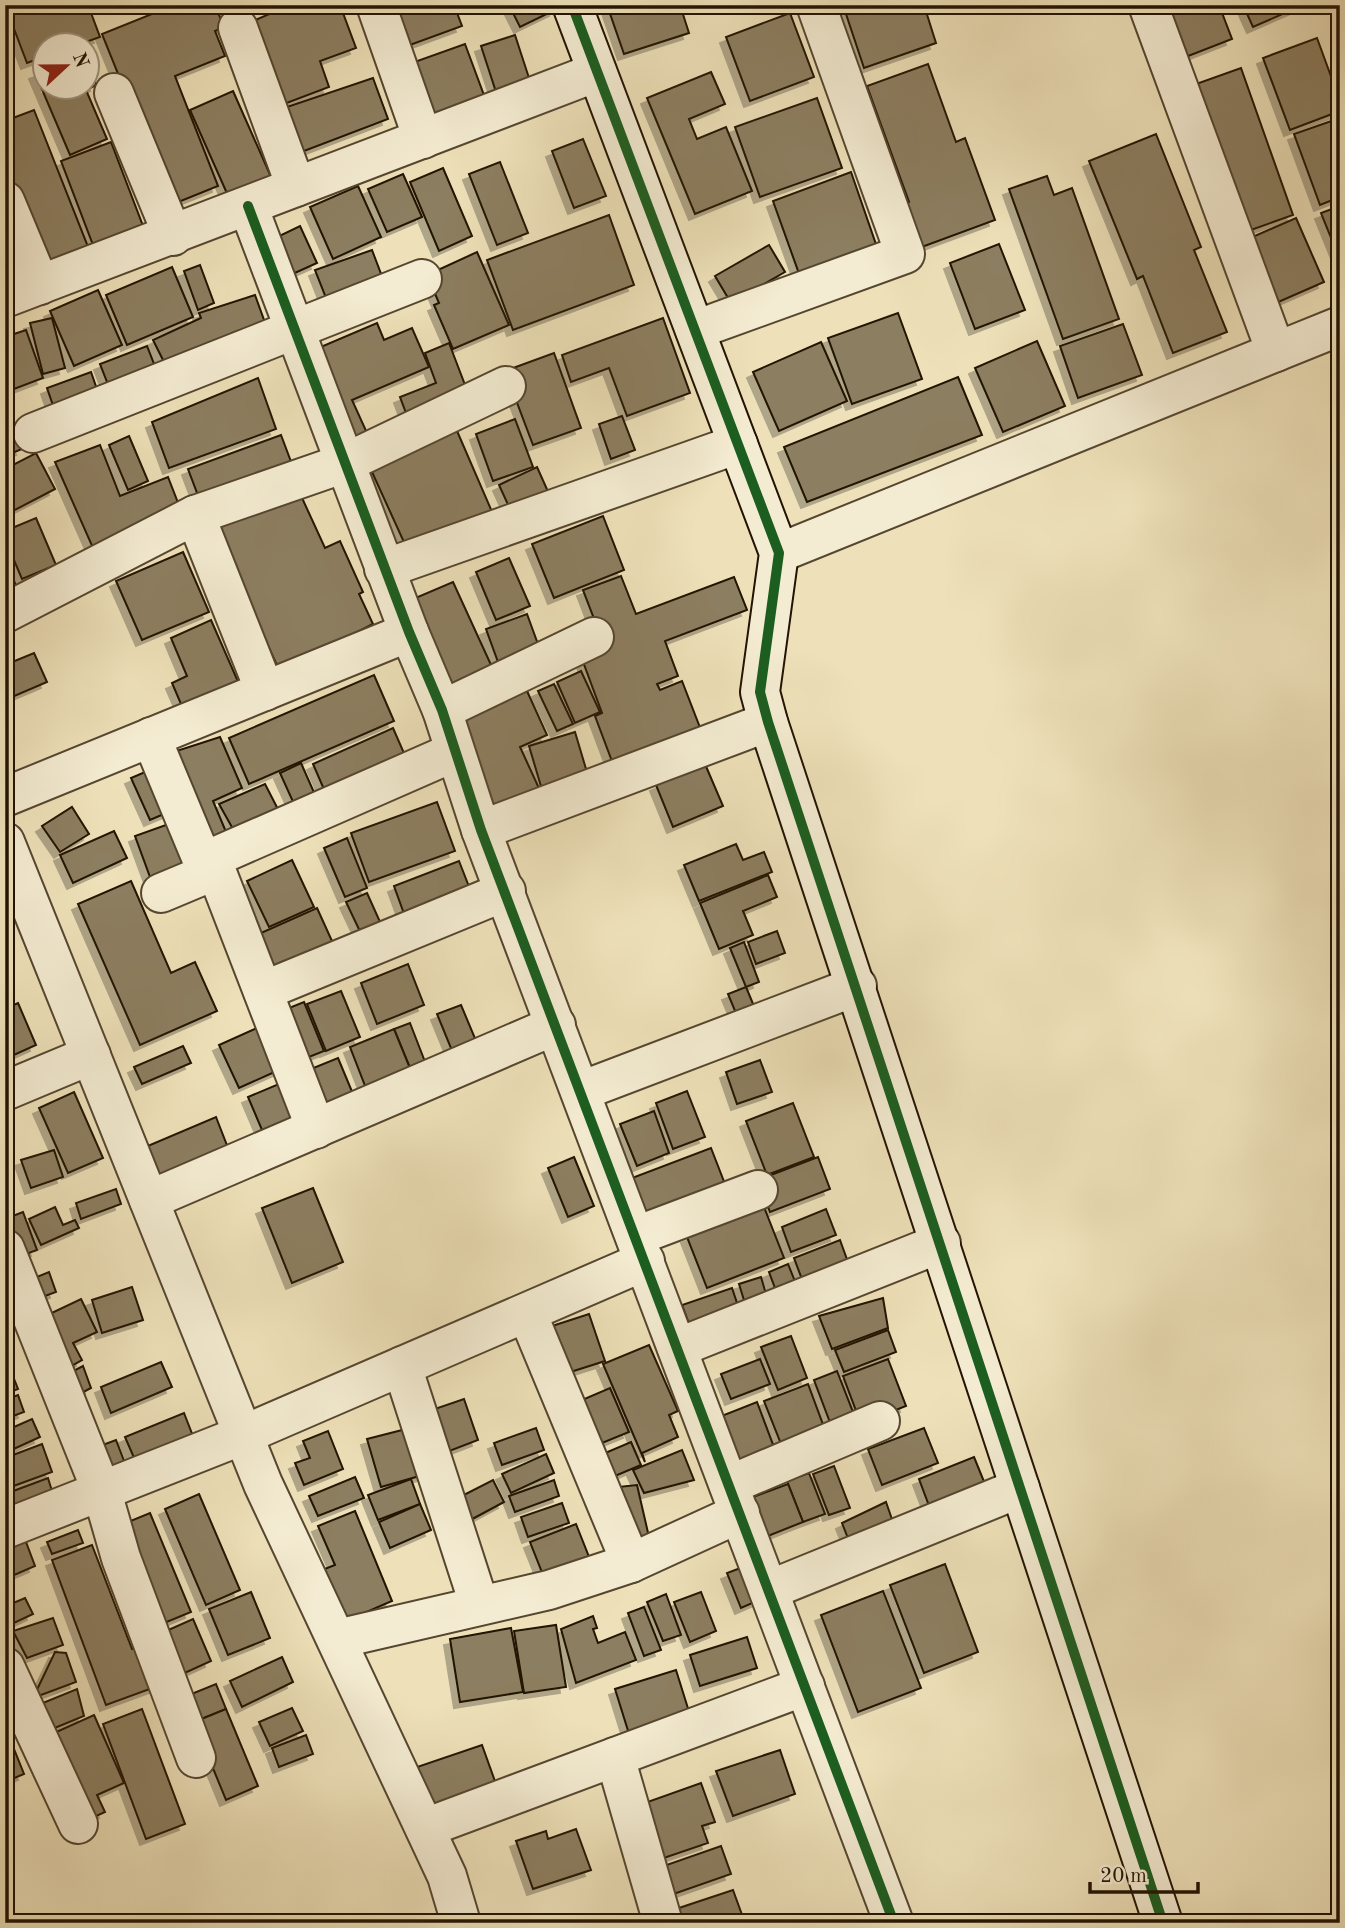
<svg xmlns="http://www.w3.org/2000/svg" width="1345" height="1928" viewBox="0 0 1345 1928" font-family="'Old Standard TT',serif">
<defs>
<filter id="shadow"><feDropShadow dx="-6" dy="6" stdDeviation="0" flood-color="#0004"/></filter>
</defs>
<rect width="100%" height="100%" fill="#eee1b9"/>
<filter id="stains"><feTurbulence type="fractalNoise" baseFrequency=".00286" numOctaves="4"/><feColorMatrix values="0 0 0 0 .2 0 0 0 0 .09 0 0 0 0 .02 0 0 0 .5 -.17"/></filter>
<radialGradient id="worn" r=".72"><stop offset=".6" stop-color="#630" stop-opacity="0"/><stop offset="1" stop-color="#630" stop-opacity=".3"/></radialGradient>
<g fill="#8c7e61" stroke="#221302" stroke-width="2" filter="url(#shadow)">
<path d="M5,5H88L100,37L75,46H46V56L27,63Z"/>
<path d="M166,5H215L224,27L215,31L225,56L175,76L218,186L171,205L102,34L167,8Z"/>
<path d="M290,5H340L356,48L320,61L329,87L284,104L253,21Z"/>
<path d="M383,5H454L462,26L399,49Z"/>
<path d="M509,5H553L555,10L520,27Z"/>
<path d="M607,5H680L689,33L624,54Z"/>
<path d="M843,5H924L936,43L864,68Z"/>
<path d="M1157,5H1219L1232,39L1178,60Z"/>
<path d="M1243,5H1303L1253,27Z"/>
<path d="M790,13L814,77L750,101L726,37Z"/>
<path d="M515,35L530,81L496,92L481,46Z"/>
<path d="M1317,38L1340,101V111L1290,130L1263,58Z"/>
<path d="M465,44L485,98L426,120L406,65Z"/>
<path d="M928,64L956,142L965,138L995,220L911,251L894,207L909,202L867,86Z"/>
<path d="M88,65L96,85L86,90L107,139L70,155L35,73L46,69V88H88Z"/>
<path d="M1241,68L1293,215L1234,236L1182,89Z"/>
<path d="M711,72L725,104L689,119L697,139L726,127L752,191L695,214L647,98Z"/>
<path d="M373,78L388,119L291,156L275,111Z"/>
<path d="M233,91L272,179L229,198L190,110Z"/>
<path d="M817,98L842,168L760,197L735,127Z"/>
<path d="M34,110L90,252L42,271L5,178V121Z"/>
<path d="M1340,118V197L1320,205L1294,134Z"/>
<path d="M1156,134L1201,247L1194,250L1227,332L1173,353L1143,276L1137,279L1089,161Z"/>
<path d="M583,139L606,196L574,208L552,151Z"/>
<path d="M111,142L143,226L93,245L61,161Z"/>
<path d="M500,162L528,233L497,245L469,174Z"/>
<path d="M443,168L472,236L439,251L410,182Z"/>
<path d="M851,172L879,253L802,282L773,201Z"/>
<path d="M403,174L422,217L387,232L368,189Z"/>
<path d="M1047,176L1054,195L1072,188L1119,319L1063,339L1009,189Z"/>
<path d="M358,186L381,237L333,259L310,207Z"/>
<path d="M1340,206V260L1321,213Z"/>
<path d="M609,215L634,285L513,330L487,260Z"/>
<path d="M1296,218L1324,282L1269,306L1241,242Z"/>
<path d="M300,226L317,263L286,277L269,241Z"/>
<path d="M999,244L1025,310L975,329L950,263Z"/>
<path d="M769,245L785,272L731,303L715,276Z"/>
<path d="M372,250L386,287L330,308L315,270Z"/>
<path d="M477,252L509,325L453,349L434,305L439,303L427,275Z"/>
<path d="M200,265L214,303L198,310L184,271Z"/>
<path d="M172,267L193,317L127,345L106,295Z"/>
<path d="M98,290L122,345L74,366L50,311Z"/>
<path d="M255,295L268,331L168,370L153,340L201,318L199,313Z"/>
<path d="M898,313L922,379L852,404L828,338Z"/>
<path d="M52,318L65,368L43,374L30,323Z"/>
<path d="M663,318L690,393L627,416L609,368L571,382L562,355Z"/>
<path d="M377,323L384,340L412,328L429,367L352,400L372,444L352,452L309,352Z"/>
<path d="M1123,324L1142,375L1078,398L1060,346Z"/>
<path d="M26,330L43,378L14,389L5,362V337Z"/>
<path d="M1037,341L1065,406L1003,432L975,368Z"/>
<path d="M821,342L847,401L779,431L753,372Z"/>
<path d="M449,343L470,398L409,421L400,397L436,383L425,353Z"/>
<path d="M147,346L156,369L109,387L100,364Z"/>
<path d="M554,353L581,428L533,445L505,371Z"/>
<path d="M91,372L100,398L56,414L47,388Z"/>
<path d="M958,377L982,435L807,502L784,447Z"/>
<path d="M258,378L276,429L169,468L152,422Z"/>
<path d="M5,411L22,449L5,456Z"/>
<path d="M622,416L635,450L611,459L599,424Z"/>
<path d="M515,419L533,467L493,481L476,434Z"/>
<path d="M454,424L496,521L408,551L367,461Z"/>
<path d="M281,435L296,475L202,506L188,469Z"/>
<path d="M129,436L148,481L128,490L109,445Z"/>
<path d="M100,445L120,496L168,477L180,508L93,548L55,462Z"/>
<path d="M36,453L55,489L11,512L5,501V469Z"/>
<path d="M537,467L554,505L516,522L499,485Z"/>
<path d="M297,487L325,548L340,541L363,592L359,594L373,624L280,672L213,526Z"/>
<path d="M603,516L624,570L554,598L532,544Z"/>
<path d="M36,518L56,565L22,579L5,539V531Z"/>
<path d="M183,552L209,612L142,640L116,581Z"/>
<path d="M509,558L530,606L496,620L476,572Z"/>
<path d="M5,559L19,593L5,599Z"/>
<path d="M621,576L636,614L734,577L747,610L665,641L678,676L657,684L660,690L682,681L704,738L616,772L595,716L602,713L582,659L606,650L583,590Z"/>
<path d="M453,582L497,678L442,701L413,599Z"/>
<path d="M527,614L543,658L502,673L486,629Z"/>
<path d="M211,620L243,693L187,718L172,683L187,676L171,638Z"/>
<path d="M34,653L47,682L5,700V665Z"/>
<path d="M581,671L600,712L575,723L557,682Z"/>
<path d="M374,675L394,721L249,784L229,738Z"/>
<path d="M554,684L573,724L557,731L538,691Z"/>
<path d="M527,691L547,735L520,747L543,797L499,818L456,723Z"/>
<path d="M393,728L410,767L329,801L313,764Z"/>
<path d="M575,732L589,779L543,793L529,746Z"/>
<path d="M220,737L242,788L213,801L229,839L207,850L167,754Z"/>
<path d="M301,763L320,806L299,815L280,773Z"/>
<path d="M705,764L723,806L673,827L656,785Z"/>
<path d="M152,769L171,811L150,820L131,778Z"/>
<path d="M265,784L284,821L238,838L219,804Z"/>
<path d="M437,802L455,851L369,882L351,833Z"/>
<path d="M72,807L89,834L60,852L42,826Z"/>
<path d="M177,821L191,862L150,877L135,836Z"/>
<path d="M114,831L127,858L73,883L60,855Z"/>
<path d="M347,838L367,888L345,897L324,848Z"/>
<path d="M736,844L743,860L764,852L772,872L699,901L684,865Z"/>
<path d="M292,860L314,907L269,927L247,881Z"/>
<path d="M459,861L473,897L407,922L394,886Z"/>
<path d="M768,875L777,897L743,911L753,935L719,949L700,903Z"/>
<path d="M131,881L171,973L195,962L217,1011L140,1045L78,904Z"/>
<path d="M367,893L385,933L365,942L346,902Z"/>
<path d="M317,908L337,952L270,984L250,938Z"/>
<path d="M777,931L785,953L756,964L748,942Z"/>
<path d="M744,942L759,982L746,987L730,948Z"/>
<path d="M408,964L424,1005L377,1024L361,983Z"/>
<path d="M746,987L756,1011L738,1018L728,994Z"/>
<path d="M341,991L360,1037L326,1051L307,1004Z"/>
<path d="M304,1002L324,1051L294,1063L274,1014Z"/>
<path d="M18,1003L36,1045L5,1059V1009Z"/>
<path d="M461,1005L479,1048L455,1058L437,1014Z"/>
<path d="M410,1023L427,1067L412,1073L394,1029Z"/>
<path d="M259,1027L279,1070L239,1088L219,1045Z"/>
<path d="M394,1029L414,1078L369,1096L350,1047Z"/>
<path d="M183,1046L191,1063L142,1084L134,1067Z"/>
<path d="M338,1058L358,1106L315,1123L296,1075Z"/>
<path d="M760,1060L772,1092L737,1104L726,1072Z"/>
<path d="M286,1081L303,1120L265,1137L248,1097Z"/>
<path d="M687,1091L705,1137L673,1149L656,1103Z"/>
<path d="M74,1092L103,1158L68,1173L39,1108Z"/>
<path d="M793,1103L814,1157L767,1175L746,1121Z"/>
<path d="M654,1111L669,1153L637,1166L620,1124Z"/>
<path d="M216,1117L228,1148L156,1178L143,1148Z"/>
<path d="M711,1148L730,1197L652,1227L632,1178Z"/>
<path d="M54,1150L63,1177L31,1188L21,1160Z"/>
<path d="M574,1157L594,1206L568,1217L548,1168Z"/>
<path d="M818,1157L830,1189L770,1212L758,1180Z"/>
<path d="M313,1188L343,1262L292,1283L262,1208Z"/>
<path d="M116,1189L121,1204L81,1219L76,1203Z"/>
<path d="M55,1207L63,1225L75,1220L79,1228L41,1245L29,1219Z"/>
<path d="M764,1207L784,1258L707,1288L687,1237Z"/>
<path d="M826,1209L836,1235L791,1252L782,1227Z"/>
<path d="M23,1212L37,1250L13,1259L5,1238V1219Z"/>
<path d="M840,1240L849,1265L803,1282L794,1258Z"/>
<path d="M788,1264L798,1289L778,1296L769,1272Z"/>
<path d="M49,1272L56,1292L29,1302L22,1283Z"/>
<path d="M761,1277L769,1304L747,1310L739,1284Z"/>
<path d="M132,1287L143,1320L102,1333L92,1300Z"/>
<path d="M732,1288L740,1312L691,1329L682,1305Z"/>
<path d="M883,1298L888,1328L832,1349L819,1316Z"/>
<path d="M81,1299L97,1332L73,1343L82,1360L64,1370L39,1319Z"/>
<path d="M589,1314L605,1361L558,1376L543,1329Z"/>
<path d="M888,1330L896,1352L844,1372L835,1350Z"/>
<path d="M791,1336L807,1378L778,1390L761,1347Z"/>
<path d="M649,1345L678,1411L669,1415L678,1437L642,1453L645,1462L603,1364Z"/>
<path d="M5,1356L18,1389L5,1394Z"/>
<path d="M760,1359L770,1384L731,1399L721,1374Z"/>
<path d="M888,1359L906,1406L861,1424L843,1376Z"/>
<path d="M161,1362L172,1387L111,1413L101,1387Z"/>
<path d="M83,1366L91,1388L78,1395L66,1375Z"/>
<path d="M837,1371L858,1425L834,1433L814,1380Z"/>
<path d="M808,1384L828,1438L785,1454L764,1401Z"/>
<path d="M610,1388L629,1432L585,1450L568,1406Z"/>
<path d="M18,1395L24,1412L5,1419V1400Z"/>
<path d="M464,1399L478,1440L439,1455L423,1413Z"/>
<path d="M757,1402L775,1450L737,1465L719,1417Z"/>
<path d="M184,1413L196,1444L138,1467L125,1437Z"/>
<path d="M32,1419L40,1437L5,1453V1431Z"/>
<path d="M410,1428L423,1475L381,1487L367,1439Z"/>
<path d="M536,1428L544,1450L502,1465L494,1443Z"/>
<path d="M924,1428L938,1463L882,1485L868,1449Z"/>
<path d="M328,1431L343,1469L304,1485L295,1463L310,1458L303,1441Z"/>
<path d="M116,1440L128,1471L105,1477L97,1447Z"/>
<path d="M631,1442L641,1465L601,1482L591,1459Z"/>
<path d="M42,1444L52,1472L8,1488L5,1458Z"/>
<path d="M682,1450L694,1480L644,1493L633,1470Z"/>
<path d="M546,1454L554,1473L511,1493L502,1474Z"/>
<path d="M974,1457L987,1489L931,1511L919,1479Z"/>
<path d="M834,1466L850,1508L829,1515L813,1474Z"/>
<path d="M809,1473L825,1514L803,1522L787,1481Z"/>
<path d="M355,1477L364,1498L318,1516L309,1496Z"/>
<path d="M48,1478L55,1501L13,1515L8,1493Z"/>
<path d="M411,1479L420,1504L378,1520L368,1495Z"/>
<path d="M493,1480L504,1502L465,1523L454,1500Z"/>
<path d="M554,1480L559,1496L515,1512L509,1496Z"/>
<path d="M788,1484L803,1522L768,1536L753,1497Z"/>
<path d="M637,1485L649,1537L626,1544L608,1488Z"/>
<path d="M199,1494L240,1590L206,1605L165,1509Z"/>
<path d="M886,1502L894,1525L851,1546L842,1523Z"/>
<path d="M562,1503L569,1523L528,1537L521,1517Z"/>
<path d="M420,1504L431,1530L390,1548L379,1522Z"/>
<path d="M355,1511L392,1601L339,1624L317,1572L335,1565L318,1526Z"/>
<path d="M150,1513L191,1612L157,1626L116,1527Z"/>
<path d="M576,1524L593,1567L547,1585L530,1542Z"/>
<path d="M78,1530L83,1543L52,1554L47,1542Z"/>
<path d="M23,1534L35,1566L5,1579V1541Z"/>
<path d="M92,1545L132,1649L142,1645L158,1686L106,1705L52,1560Z"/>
<path d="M945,1564L978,1652L924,1673L890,1585Z"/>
<path d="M743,1567L757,1601L741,1608L727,1573Z"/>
<path d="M883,1591L921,1688L858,1712L821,1615Z"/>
<path d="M251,1592L270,1638L228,1655L209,1609Z"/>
<path d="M701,1592L716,1631L690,1642L674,1602Z"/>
<path d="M666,1594L681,1635L663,1641L647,1602Z"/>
<path d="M25,1598L33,1614L14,1623L6,1606Z"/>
<path d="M644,1607L661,1650L644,1656L628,1613Z"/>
<path d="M593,1616L597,1628L593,1629L598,1643L625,1632L636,1660L576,1683L561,1629Z"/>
<path d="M53,1618L63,1645L27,1658L13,1631Z"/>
<path d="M193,1619L211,1661L176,1677L157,1635Z"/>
<path d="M556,1625L566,1687L524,1693L514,1631Z"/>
<path d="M511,1628L523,1692L460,1702L450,1639Z"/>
<path d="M747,1637L757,1668L700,1686L690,1655Z"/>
<path d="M55,1652L66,1653L76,1682L33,1698Z"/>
<path d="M282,1657L293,1682L242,1707L230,1681Z"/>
<path d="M676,1670L691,1718L630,1737L615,1689Z"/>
<path d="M216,1684L226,1709L194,1722L184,1697Z"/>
<path d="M77,1689L84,1716L45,1732L33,1707Z"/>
<path d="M292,1708L303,1731L270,1746L259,1722Z"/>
<path d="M142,1709L185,1824L146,1839L103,1724Z"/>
<path d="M226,1709L258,1786L226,1800L194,1722Z"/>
<path d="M94,1715L124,1783L97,1795L105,1812L81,1823L43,1738Z"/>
<path d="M306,1735L313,1754L279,1767L272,1748Z"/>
<path d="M12,1744L24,1774L5,1782V1747Z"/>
<path d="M482,1745L501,1798L433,1813L417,1767Z"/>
<path d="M780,1750L795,1794L733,1816L716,1771Z"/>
<path d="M701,1783L715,1822L702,1826L708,1843L658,1860L639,1805Z"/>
<path d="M576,1829L591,1870L533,1889L516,1841L546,1831L548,1839Z"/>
<path d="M721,1846L731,1874L665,1897L655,1869Z"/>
<path d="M733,1890L745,1923H674L670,1911Z"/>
</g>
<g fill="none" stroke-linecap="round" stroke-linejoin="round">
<g stroke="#554630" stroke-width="42">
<g id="street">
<path d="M376,5L423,139"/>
<path d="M1148,5L1276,352"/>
<path d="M238,28L296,187"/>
<path d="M114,93L173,236"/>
<path d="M5,201L40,285"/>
<path d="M248,206L409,632L442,710L481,830L894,1923"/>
<path d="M5,298L597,72"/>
<path d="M695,330L905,254L816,5"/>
<path d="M33,433L422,279"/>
<path d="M195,515L265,691"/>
<path d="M779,553L1340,326"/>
<path d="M384,569L738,444"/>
<path d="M5,613L195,515L345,463L506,386"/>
<path d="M442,710L594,637"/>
<path d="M151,737L203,862L216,870L316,1129"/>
<path d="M5,797L409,632"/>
<path d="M481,830L768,722"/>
<path d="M5,842L263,1484L447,1876L461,1923"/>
<path d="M203,862L454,752"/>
<path d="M161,893L216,870"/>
<path d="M263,991L506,891"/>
<path d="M5,1091L91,1055"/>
<path d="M581,1091L857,986"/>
<path d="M149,1200L556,1025"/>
<path d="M636,1236L758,1190"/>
<path d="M5,1249L102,1492L121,1558L196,1758"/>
<path d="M527,1313L631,1563"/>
<path d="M677,1348L941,1243"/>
<path d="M402,1366L479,1604"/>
<path d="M729,1485L880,1421"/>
<path d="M5,1529L243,1435L645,1261"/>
<path d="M769,1590L1020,1488"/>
<path d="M337,1639L549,1590L631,1563L740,1513"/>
<path d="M5,1667L78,1824"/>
<path d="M615,1757L663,1923"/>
<path d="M425,1828L805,1686"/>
</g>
</g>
<g stroke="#221302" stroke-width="42">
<path id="secondary" d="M572,5L779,553L760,692L768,722L1163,1923"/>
</g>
<use href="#street" stroke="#f4ecd2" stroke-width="38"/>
<use href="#secondary" stroke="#f4ecd2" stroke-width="38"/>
<g stroke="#f4ecd2" stroke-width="15">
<g id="cycleway">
<path d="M572,5L779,553L760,692L768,722L1163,1923"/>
<path d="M248,206L409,632L442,710L481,830L894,1923"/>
</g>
</g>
<use href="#cycleway" stroke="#1b5e20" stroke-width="10"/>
</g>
<rect width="1345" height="1928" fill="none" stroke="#eee1b9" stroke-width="28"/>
<rect x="7" y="7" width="1331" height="1914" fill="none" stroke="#221302" stroke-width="3.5"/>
<rect x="14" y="14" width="1317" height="1900" fill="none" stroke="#221302" stroke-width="2"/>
<g transform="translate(66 66) rotate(68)"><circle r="33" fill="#f4ecd2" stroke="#a0957f" stroke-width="2"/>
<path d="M0-5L12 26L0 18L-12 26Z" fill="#8f2418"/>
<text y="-10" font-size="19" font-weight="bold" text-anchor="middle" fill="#221302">N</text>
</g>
<path d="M1090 1882v10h108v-10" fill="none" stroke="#221302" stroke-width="3.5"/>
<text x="1100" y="1882" font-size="21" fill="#221302" stroke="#f4ecd2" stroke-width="5" paint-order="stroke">20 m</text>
<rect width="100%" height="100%" filter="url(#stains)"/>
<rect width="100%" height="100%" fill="url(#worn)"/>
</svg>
